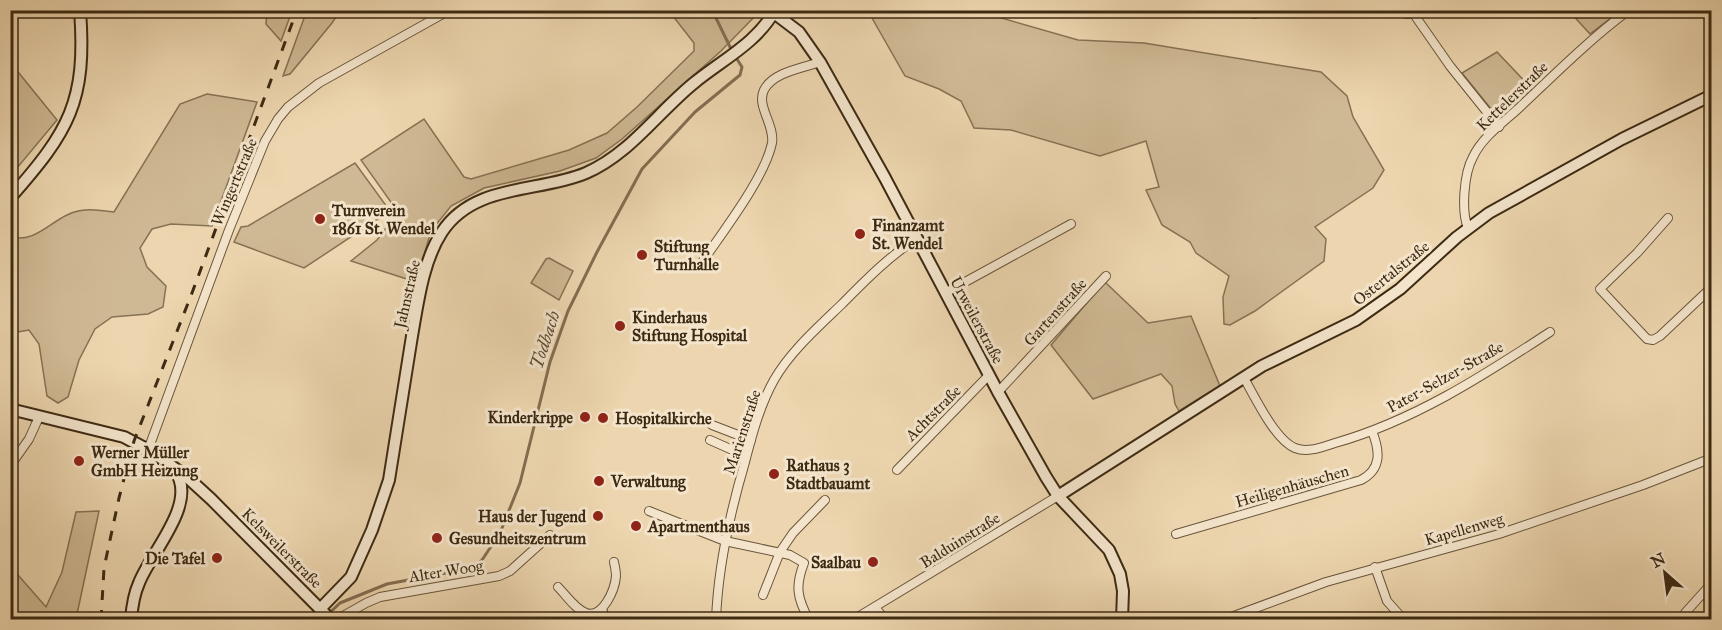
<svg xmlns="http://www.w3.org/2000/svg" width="1722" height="630" viewBox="0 0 1722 630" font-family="'IM FELL Great Primer',serif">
<rect width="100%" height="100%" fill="#edd6af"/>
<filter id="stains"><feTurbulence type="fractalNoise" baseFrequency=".00333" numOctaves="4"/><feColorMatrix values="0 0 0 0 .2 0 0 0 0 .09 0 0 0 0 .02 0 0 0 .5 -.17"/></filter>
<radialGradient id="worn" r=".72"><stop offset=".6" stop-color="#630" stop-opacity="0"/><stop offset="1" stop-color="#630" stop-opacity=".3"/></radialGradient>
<g fill="#cfb994" stroke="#867254" stroke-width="1.5">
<path d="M307,10L340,11L332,23L290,74L283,76Z"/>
<path d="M267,11H292L281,41L266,24Z"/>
<path d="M669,11H760L721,51L622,139L596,158L560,171L484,188L451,206L431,231L416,282L351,261L377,240L398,212L361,160L424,119L464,177L471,179L569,150L607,133L637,107L694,51V43Z"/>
<path d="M868,11H977L1078,40L1144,43L1321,72L1347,96L1353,117L1384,170L1373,188L1315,227L1326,239L1324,261L1255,311L1230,325L1224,324L1223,297L1229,276L1196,253L1190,242L1162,225L1146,190L1159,187L1146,141L1100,156L1011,130L974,128L961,101L939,89L905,76Z"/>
<path d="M1569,11H1620L1590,34Z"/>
<path d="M1497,52L1532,89L1504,116L1496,115L1462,73Z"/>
<path d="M10,62L57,120L17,168L11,162Z"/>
<path d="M207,94L257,102L212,226L171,224L152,229L140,248L147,267L166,286L163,307L148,314L112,317L95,329L79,360L68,397L58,403L47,396L39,344L29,330L11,333V237C33,243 48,224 67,215C83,207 98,210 114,212L180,104Z"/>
<path d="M355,163L390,211L304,268L234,242L241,227L248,226Z"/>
<path d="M549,258L573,271L559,300L531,283L546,259Z"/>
<path d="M1106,283L1148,323L1191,316L1220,386L1179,411L1175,404L1172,386L1161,374L1093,399L1051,345L1103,284Z"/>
<path d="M99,511L76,619H22L11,611V567L46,607L62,572L76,512Z"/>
</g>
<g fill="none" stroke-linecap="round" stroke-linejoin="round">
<g stroke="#836e51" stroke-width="3">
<path d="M710,10L715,16L732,51"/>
<path d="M322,620L340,603L387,584L473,568L482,560L500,533L520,483L550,362L568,311L597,252L642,169L695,112L740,75L742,67L735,56"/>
</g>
<g stroke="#69553a" stroke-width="10">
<g id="street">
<path d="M1243,10L1255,14"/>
<path d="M1392,10L1407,14L1413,13"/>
<path d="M1411,10L1450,66L1499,127"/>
<path d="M1668,218L1637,253L1600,289L1647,339L1653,340L1660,336L1712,287"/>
<path d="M1468,228C1461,211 1464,173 1473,157C1482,137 1504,122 1520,107C1555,74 1590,39 1629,10"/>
<path d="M703,261C724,230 765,177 772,143C775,125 756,106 764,90C773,72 803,68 820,62"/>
<path d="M945,293L1071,224"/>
<path d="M1244,378C1255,397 1275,440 1295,448C1308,453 1322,447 1335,443C1413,421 1483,376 1550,332"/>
<path d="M998,392L1106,276"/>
<path d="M712,425L751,440"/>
<path d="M710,440L746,456"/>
<path d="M148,450L229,230L265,141L278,119L288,107L319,83L450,10"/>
<path d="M10,466L29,439L39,417"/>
<path d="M897,470L989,375"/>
<path d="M649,511L725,541L790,555L804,563C795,586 797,598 809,620"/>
<path d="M1176,534L1361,480C1382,469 1380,451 1372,431"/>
<path d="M1375,567L1387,601L1404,620"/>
<path d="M558,587C566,595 575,609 586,613C603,619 615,589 616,576C616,571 615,567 614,562"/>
<path d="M763,595L780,552L793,533L825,500"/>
<path d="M875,607L885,620"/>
<path d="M602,609L606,620"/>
<path d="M336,620L366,603L380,597L499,576L510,571L550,535"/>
<path d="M716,620C718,566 730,513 745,462C752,435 760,405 774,380C790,352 817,328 841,305C864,282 888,257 916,239"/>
<path d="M853,620L1058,496"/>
<path d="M1223,620L1326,582L1499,534L1643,485L1712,458"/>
<path d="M1683,620L1685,613L1712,583"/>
</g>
</g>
<g stroke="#3d2a13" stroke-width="14">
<g id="secondary">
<path d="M774,13L799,32L820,62L885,178L998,392L1046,477L1058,496L1109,550L1120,574L1123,591L1122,620"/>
<path d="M10,198C69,131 87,102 80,10"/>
<path d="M10,409L124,437L154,453L188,478L211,499L331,620"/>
<path d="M1058,496L1262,366L1356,320L1400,289L1457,237L1489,213L1622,139L1712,95"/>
<path d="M321,608L351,577L372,530L389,480C397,432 404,384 412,336C418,302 423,261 442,232C474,183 539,193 586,173C630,154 658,112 694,83C722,60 757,43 775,10"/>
<path d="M131,620C132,607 134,594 139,583C151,552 197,505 176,472"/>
</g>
</g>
<use href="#street" stroke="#f3e4cb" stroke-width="8"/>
<use href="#secondary" stroke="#f3e4cb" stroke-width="10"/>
<path stroke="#3d2a13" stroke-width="3" stroke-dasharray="10 10" stroke-linecap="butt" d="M101,620L104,568L119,498L134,441L192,293L297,10"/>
</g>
<g fill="#8f2418" stroke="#f3e4cb" stroke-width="2">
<circle cx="320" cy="219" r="6"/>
<circle cx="860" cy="234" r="6"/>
<circle cx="642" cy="255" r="6"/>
<circle cx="620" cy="326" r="6"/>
<circle cx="585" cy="417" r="6"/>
<circle cx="603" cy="418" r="6"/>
<circle cx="79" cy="461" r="6"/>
<circle cx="774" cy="474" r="6"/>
<circle cx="599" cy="481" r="6"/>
<circle cx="598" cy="516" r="6"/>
<circle cx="636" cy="526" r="6"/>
<circle cx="437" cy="538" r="6"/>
<circle cx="217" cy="558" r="6"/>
<circle cx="873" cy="562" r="6"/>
</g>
<g text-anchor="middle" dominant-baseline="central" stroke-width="6" stroke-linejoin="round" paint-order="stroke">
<g font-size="16" fill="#3d2a13" stroke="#f3e4cb">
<text transform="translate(1512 96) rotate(-44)">Kettelerstraße</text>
<text transform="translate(234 182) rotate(-67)">Wingertstraße</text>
<text transform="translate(1391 273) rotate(-39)">Ostertalstraße</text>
<text transform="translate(407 294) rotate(-77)">Jahnstraße</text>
<text transform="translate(1055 312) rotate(-48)">Gartenstraße</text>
<text transform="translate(977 320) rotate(62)">Urweilerstraße</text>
<text transform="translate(1445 377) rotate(-29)">Pater-Selzer-Straße</text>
<text transform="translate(933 413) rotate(-45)">Achtstraße</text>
<text transform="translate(742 432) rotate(-72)">Marienstraße</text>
<text transform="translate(1292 486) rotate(-16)">Heiligenhäuschen</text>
<text transform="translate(1464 529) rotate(-16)">Kapellenweg</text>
<text transform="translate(960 540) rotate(-32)">Balduinstraße</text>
<text transform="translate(282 548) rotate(45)">Kelsweilerstraße</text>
<text transform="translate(446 571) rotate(-9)">Alter Woog</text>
</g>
<g font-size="16" font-weight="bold" fill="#3d2a13" stroke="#f3e4cb" text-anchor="start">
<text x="332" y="210">Turnverein<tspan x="332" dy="18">1861 St. Wendel</tspan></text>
<text x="872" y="225">Finanzamt<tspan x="872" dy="18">St. Wendel</tspan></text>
<text x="654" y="246">Stiftung<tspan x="654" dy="18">Turnhalle</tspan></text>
<text x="632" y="317">Kinderhaus<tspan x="632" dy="18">Stiftung Hospital</tspan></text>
<text x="573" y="417" text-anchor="end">Kinderkrippe</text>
<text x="615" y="418">Hospitalkirche</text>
<text x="91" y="452">Werner Müller<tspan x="91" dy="18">GmbH Heizung</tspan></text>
<text x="786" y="465">Rathaus 3<tspan x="786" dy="18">Stadtbauamt</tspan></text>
<text x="611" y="481">Verwaltung</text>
<text x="586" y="516" text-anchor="end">Haus der Jugend</text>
<text x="648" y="526">Apartmenthaus</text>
<text x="449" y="538">Gesundheitszentrum</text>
<text x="205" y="558" text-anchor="end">Die Tafel</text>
<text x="861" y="562" text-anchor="end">Saalbau</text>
</g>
<g font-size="18" font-style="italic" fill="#604c32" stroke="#f3e4cb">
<text transform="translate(545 340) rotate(-72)">Todbach</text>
</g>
</g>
<rect width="1722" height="630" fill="none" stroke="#edd6af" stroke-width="36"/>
<rect x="12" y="12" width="1698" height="606" fill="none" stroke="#3d2a13" stroke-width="3"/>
<rect x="18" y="18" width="1686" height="594" fill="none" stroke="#3d2a13" stroke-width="1.5"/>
<g transform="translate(1665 573) rotate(332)" stroke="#f3e4cb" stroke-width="4.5" paint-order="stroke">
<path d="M0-4.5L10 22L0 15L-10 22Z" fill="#3d2a13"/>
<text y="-9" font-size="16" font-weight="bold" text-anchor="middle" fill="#3d2a13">N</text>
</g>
<rect width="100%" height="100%" filter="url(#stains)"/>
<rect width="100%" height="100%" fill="url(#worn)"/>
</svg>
